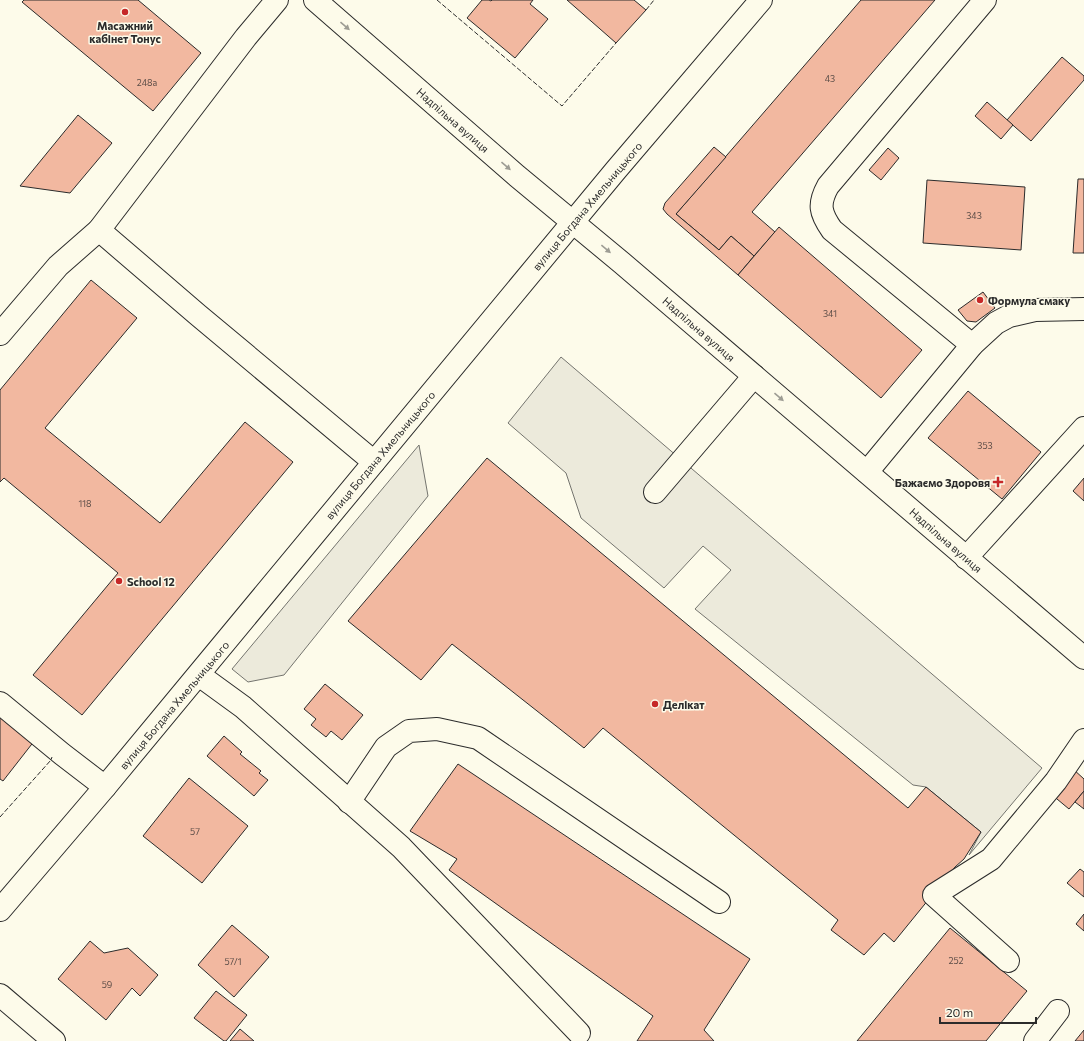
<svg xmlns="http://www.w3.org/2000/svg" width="1084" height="1041" viewBox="0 0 1084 1041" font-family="Commissioner,sans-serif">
<rect width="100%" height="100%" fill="#fdfbea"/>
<g fill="#eceadb" stroke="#74746e">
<path d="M561,357L1042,768L969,855L981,832L926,787L913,785L695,609L731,570L703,546L664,588L581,518L566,473L508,423Z"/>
<path d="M419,445L428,496L284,675L248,682L232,669Z"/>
</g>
<g fill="#f2b8a0" stroke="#2b2b2b">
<path d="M24,0H138L201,53L153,111L22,2Z"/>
<path d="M482,0H489L491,1L492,0H533L530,4L548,19L515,58L467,18Z"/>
<path d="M567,0H634L646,10L616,43Z"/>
<path d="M861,0H935L752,212L775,232L754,256L731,236L719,250L676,214Z"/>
<path d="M1062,57L1084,76V80L1031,141L1007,120Z"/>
<path d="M987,102L1013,125L1001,139L975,116Z"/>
<path d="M78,115L112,143L70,193L20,186Z"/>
<path d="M714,147L726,157L676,214L719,250L731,236L754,256L738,275L667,214L663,209L665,203Z"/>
<path d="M888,148L899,158L881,180L869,170Z"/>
<path d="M1078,179H1084V253H1073Z"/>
<path d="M927,180L1025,187L1021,250L923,243Z"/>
<path d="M779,227L922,350L881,398L738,275Z"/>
<path d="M91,280L137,318L45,428L160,523L245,422L293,462L82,715L33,675L118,573L4,478L0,482V390Z"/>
<path d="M983,292L995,308L976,322L967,321L958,310Z"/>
<path d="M968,391L1041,452L1002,499L928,438Z"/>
<path d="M487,458L908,808L926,787L981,832L964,859L955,867L894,942L884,933L864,955L831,930L838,920L603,728L584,748L452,644L421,680L348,621Z"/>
<path d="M1084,478V501L1073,491Z"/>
<path d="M325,684L363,715L342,740L331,731L326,737L311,725L316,719L304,709Z"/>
<path d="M0,710L35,740L3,781L0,779Z"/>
<path d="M224,736L242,752L240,754L261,771L259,773L268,780L254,796L207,756Z"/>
<path d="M458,764L750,959L704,1030L714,1041H637L653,1016L449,870L457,859L410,831Z"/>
<path d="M1073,769L1084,779V791L1069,809L1051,794Z"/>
<path d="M189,778L248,826L202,883L143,836Z"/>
<path d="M1084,791V809L1075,802Z"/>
<path d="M1080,869L1084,872V897L1067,883Z"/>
<path d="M1084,914V931L1076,924Z"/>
<path d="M232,925L269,957L234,997L198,965Z"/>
<path d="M950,928L1027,991L986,1041H857Z"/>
<path d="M90,941L104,953L128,948L158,975L140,996L132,988L106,1020L58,979Z"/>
<path d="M216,991L247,1015L226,1041H224L194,1018Z"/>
<path d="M240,1029L254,1041H230Z"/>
<path d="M1084,1030V1041H1075Z"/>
</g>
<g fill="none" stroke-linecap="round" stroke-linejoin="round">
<g stroke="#2b2b2b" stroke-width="24">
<g id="minor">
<path d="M99,230L198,315L374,462"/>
<path d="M0,334L58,266L99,230L246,37L277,0"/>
<path d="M972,345L832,230C820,213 818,204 828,186L985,0"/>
<path d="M867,472L972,345L996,323L1009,316L1035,310L1084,309"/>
<path d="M655,492L754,376"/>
<path d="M966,558L1084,428"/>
<path d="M199,675L243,707L401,847L579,1033"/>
<path d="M0,703L62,754L105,787"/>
<path d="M349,802L386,747L409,731L437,729L478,738L719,902"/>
<path d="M0,910L105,787L616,170L761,0"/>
<path d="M1008,961L934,895L991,859L1056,781L1084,740"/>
<path d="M0,995L54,1041"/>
<path d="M1035,1041L1058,1011"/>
</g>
</g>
<g stroke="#2b2b2b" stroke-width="24">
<path id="major" d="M315,0L517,176L622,263L1084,658"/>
</g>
<use href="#minor" stroke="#fdfbea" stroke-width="22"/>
<use href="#major" stroke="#fdfbea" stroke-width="22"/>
<g stroke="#2b2b2b" stroke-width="1" stroke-dasharray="5 2" stroke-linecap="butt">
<path d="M437,0L562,106L616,43"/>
<path d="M646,10L654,0"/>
<path d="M0,817L51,760L52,757"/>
</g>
</g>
<defs><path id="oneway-solid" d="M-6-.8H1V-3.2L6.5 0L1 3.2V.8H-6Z"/></defs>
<g fill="#9e9d94">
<use href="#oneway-solid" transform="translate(345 26) rotate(41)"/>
<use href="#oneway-solid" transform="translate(506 166) rotate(41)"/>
<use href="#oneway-solid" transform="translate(606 249) rotate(40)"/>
<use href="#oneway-solid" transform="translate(779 397) rotate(41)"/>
</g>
<g fill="#c62828" stroke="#fdfbea" stroke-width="1.5">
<circle cx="125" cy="12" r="4"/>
<circle cx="980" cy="300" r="4"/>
<path d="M996 476h4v4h4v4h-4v4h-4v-4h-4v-4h4z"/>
<circle cx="119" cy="581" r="4"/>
<circle cx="655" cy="704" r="4"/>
</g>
<g text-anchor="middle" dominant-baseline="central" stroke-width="3" stroke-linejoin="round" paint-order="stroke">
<g font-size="9" fill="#5d4e48">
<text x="830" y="78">43</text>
<text x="147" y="82">248а</text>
<text x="974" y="215">343</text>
<text x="830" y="313">341</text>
<text x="985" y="445">353</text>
<text x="85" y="503">118</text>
<text x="195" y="831">57</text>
<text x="956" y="960">252</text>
<text x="233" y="961">57/1</text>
<text x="107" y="984">59</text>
</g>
<g font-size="11" font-weight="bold" fill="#2b2b2b" stroke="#fdfbea" text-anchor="start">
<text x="125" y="25" text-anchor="middle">Масажний<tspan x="125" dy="13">кабінет Тонус</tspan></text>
<text x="988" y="300">Формула смаку</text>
<text x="990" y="482" text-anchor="end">Бажаємо Здоровя</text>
<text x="127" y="581">School 12</text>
<text x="663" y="704">Делікат</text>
</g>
<g font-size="11" fill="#2b2b2b" stroke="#fdfbea">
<text transform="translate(453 120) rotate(41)">Надпільна вулиця</text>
<text transform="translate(587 206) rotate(-50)">вулиця Богдана Хмельницького</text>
<text transform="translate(699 329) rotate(41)">Надпільна вулиця</text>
<text transform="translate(380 455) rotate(-50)">вулиця Богдана Хмельницького</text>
<text transform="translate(946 540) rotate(41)">Надпільна вулиця</text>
<text transform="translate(174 705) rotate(-50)">вулиця Богдана Хмельницького</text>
</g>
</g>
<path d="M940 1017v6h96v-6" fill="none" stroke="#2b2b2b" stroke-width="2"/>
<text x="946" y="1017" font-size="12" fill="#2b2b2b" stroke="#fdfbea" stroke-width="3" paint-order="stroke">20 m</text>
</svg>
